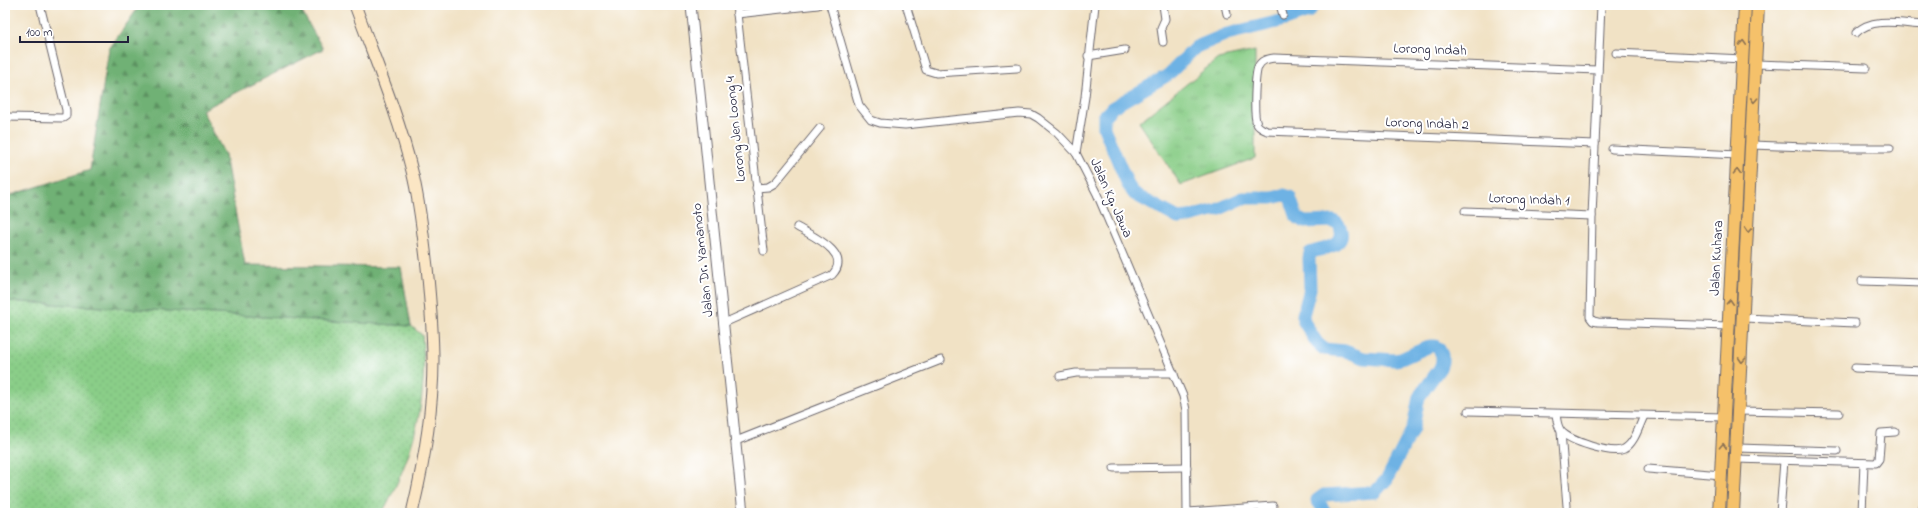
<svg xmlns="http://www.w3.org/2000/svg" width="1928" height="518" viewBox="0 0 1928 518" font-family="'Indie Flower',sans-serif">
<defs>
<pattern id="grass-dots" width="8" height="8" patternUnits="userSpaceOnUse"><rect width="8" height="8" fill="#8ace88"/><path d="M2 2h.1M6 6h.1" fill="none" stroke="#77b176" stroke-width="1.8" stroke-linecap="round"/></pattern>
<pattern id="forest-firs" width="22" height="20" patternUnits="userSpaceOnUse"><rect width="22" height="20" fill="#6fb174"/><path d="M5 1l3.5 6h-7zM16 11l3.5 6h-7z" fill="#5b9060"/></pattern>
<pattern id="park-tufts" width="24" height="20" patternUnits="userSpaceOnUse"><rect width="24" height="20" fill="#8ace88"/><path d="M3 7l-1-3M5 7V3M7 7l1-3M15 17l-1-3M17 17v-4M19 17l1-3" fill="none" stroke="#77b176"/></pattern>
</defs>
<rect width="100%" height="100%" fill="#fff"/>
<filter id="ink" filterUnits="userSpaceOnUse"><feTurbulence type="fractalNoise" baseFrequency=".025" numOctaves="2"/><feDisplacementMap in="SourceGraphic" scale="8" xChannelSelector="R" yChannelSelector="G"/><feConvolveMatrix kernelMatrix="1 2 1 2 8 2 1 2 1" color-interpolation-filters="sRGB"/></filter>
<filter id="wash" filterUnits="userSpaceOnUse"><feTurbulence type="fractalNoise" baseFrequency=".012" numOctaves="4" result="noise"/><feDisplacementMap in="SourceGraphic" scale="16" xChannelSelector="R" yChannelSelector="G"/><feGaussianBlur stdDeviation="0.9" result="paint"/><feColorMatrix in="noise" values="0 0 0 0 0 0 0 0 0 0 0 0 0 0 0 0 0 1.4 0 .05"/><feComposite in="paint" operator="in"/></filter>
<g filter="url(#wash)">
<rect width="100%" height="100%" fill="#f1e2c5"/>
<path fill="url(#grass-dots)" stroke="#567862" d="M5,301L411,326L422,335C429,400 413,457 382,513H5Z"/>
<path fill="url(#forest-firs)" stroke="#486a58" d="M140,5H298L323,49L202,110L225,155L245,265L401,267L411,326L5,301V197L90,170L109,49Z"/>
<path fill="url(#park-tufts)" stroke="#567862" d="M1255,51V158L1181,185L1139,122L1218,59Z"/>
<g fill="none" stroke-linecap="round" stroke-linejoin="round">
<path stroke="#6eb2e4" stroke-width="13" d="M1314,5L1308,12L1285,20L1227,34L1196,47L1168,75L1113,107L1104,116V128L1128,185L1134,194L1178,218L1189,217L1217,210L1243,198H1272L1284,195L1290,197L1297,218L1305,222L1334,221C1339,224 1340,225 1341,231C1345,248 1321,248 1310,253L1309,258L1310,289L1303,315L1304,322L1317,343L1324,349L1345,351L1364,358L1395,360L1401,359L1430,346H1435L1439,349L1442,355V362L1440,368L1419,397L1413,428L1387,479L1375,492L1324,495L1317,500L1326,513"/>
</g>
</g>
<g filter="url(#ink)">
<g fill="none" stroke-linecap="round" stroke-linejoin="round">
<g stroke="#6a656b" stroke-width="9">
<g id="minor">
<path d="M736,5L764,251"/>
<path d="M830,5L859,105L871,120L880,123L905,125L1019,113L1031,114L1038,118L1057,133L1076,153L1097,194L1183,396L1186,410L1187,513"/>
<path d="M906,5L926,70L936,73L1017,68"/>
<path d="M1163,5L1165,19L1161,28L1163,42"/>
<path d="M1225,5L1227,14"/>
<path d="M1280,5L1283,15"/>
<path d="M1601,5L1592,216L1590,317L1593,321L1598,322L1729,326"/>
<path d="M737,14L818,5"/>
<path d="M1856,33C1873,16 1902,24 1923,25"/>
<path d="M1616,53L1743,59"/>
<path d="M1088,56L1125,50"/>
<path d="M1756,64L1866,68"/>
<path d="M5,117L63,118L66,116V110L40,5"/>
<path d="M1595,144L1267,131C1263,129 1259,128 1257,124C1253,116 1255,75 1258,67C1261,60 1267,59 1274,58L1598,70"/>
<path d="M1752,145L1833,148H1890"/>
<path d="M1612,149L1738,155"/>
<path d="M1076,153L1085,97L1095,5"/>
<path d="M756,188L768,187L775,183L820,128"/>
<path d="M1465,211L1592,216"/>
<path d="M1862,281L1923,283"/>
<path d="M1744,318L1855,323"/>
<path d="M724,323L832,275C853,253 812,236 797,227"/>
<path d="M1855,368L1923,371"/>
<path d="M1060,376L1076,373H1174"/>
<path d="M1468,411L1725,417"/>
<path d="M1739,411L1839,413"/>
<path d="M1556,414C1557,420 1557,426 1561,431C1569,441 1612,455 1624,449C1635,443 1639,426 1644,416"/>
<path d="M1561,432L1567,506"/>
<path d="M736,441L941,360"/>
<path d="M1738,448L1837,451"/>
<path d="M1737,459L1876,463L1879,459L1881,433L1895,432"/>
<path d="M1114,468L1187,467"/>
<path d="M1648,469L1722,475"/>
<path d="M1188,512L1273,506"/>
<path d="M1780,513L1784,461"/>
<path d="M1862,513L1864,463"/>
<path d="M1922,513L1923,506"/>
</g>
</g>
<g stroke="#6a656b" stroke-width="11">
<path id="tertiary" d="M691,5L743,513"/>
</g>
<g stroke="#6a656b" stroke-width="13">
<path id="secondary" d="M355,5C375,60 398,114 412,171C420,203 423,234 427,267C430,298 433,329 433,360C433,412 424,463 412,513"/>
</g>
<g stroke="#6a656b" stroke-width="14">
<g id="primary">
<path d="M1719,513L1745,5"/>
<path d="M1733,513L1758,5"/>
</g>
</g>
<use href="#minor" stroke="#fff" stroke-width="7"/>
<use href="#tertiary" stroke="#fff" stroke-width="9"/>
<use href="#secondary" stroke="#fbe6c4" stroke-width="11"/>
<use href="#primary" stroke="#f5c16b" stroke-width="12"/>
</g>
<defs><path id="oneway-chevron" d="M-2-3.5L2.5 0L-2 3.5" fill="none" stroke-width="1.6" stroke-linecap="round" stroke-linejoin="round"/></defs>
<g stroke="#8c7253">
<use href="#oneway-chevron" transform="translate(1743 43) rotate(-87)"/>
<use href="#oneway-chevron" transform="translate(1754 100) rotate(93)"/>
<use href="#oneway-chevron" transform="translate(1737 172) rotate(-87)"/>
<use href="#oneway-chevron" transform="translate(1748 230) rotate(93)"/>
<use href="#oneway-chevron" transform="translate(1730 302) rotate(-87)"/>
<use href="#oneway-chevron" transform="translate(1742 360) rotate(93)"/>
<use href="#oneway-chevron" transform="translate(1723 446) rotate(-87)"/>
</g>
</g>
<g text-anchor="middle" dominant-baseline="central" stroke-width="4" stroke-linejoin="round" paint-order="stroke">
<g font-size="14" fill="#22223b" stroke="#fff">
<text transform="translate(1430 50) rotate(2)">Lorong Indah</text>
<text transform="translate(1427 124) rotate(2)">Lorong Indah 2</text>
<text transform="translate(736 129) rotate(-96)">Lorong Jen Loong 4</text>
<text transform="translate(1111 198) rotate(66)">Jalan Kg. Jawa</text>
<text transform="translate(1529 200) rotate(2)">Lorong Indah 1</text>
<text transform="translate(1717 258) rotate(-87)">Jalan Kuhara</text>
<text transform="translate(703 260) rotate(-96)">Jalan Dr. Yamanoto</text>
</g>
</g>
<rect width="1928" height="518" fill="none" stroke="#fff" stroke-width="20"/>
<path d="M20 36v6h108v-6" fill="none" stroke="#22223b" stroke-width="2"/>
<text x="26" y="36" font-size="12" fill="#22223b" stroke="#ffffff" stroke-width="3" paint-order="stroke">100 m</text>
</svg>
